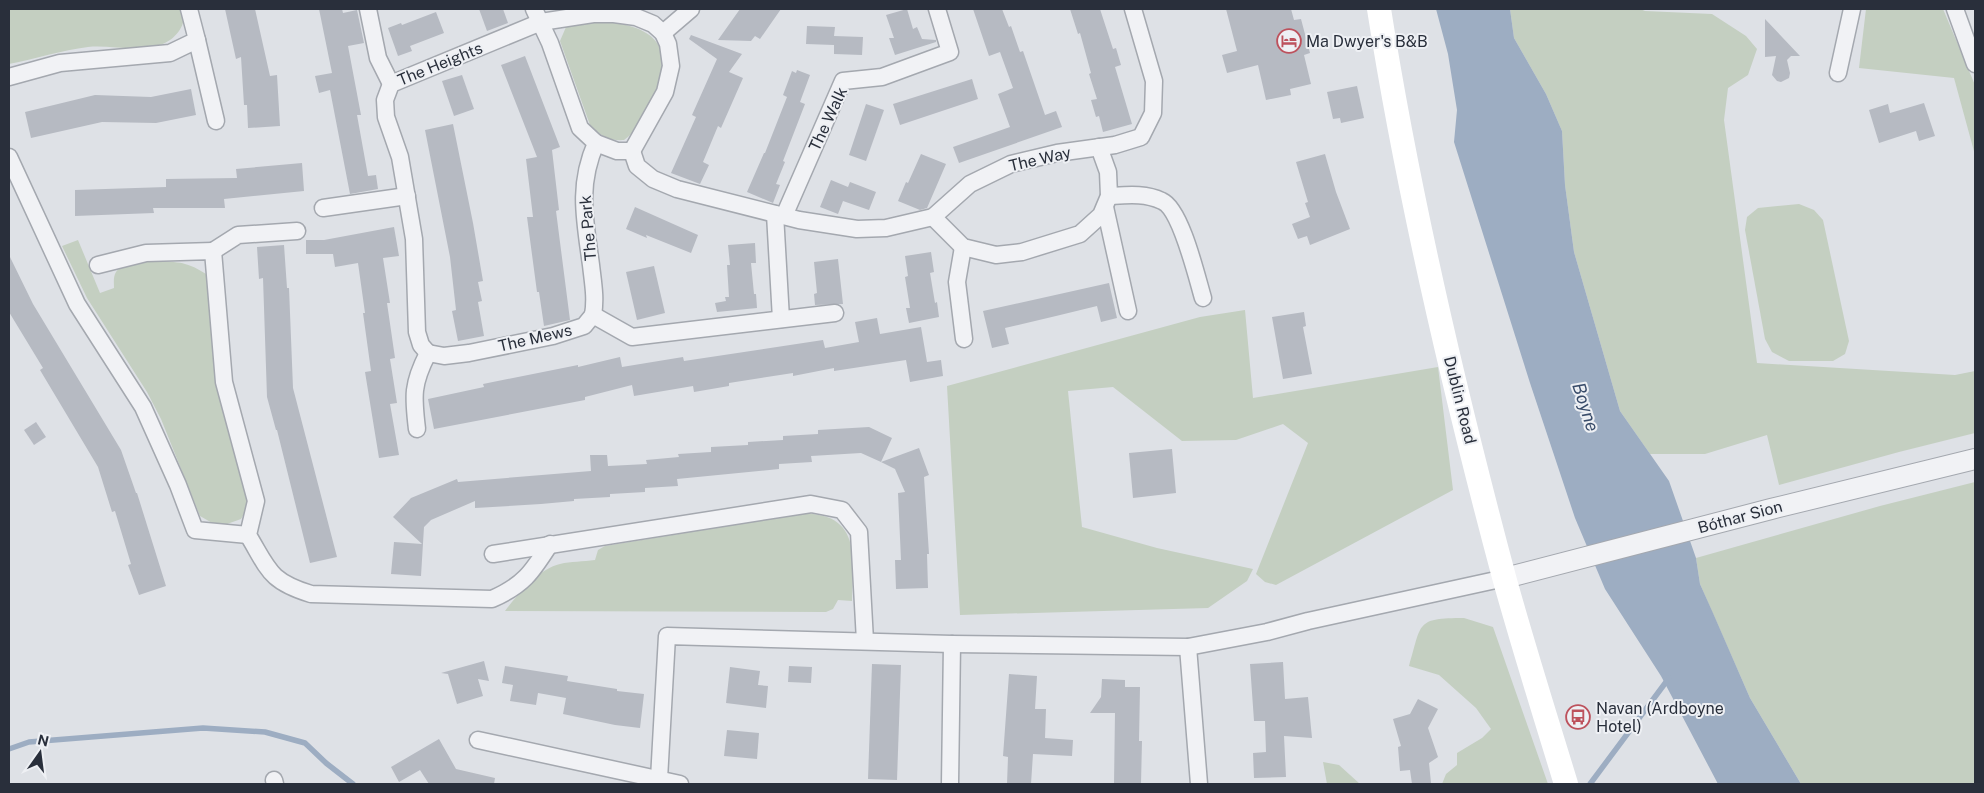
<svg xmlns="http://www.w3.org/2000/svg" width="1984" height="793" viewBox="0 0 1984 793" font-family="'Public Sans',sans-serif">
<rect width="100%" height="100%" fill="#dee1e6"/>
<g fill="#c4cfc1">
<path d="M9,9H183C185,17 184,24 179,31C159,59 117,44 88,47C62,50 35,59 9,64Z"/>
<path d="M1510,9H1640L1645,11L1712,14L1746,36L1757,49L1748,75L1728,88L1724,120L1757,363L1955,375L1975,371V433L1899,452L1779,485L1767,435L1705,454H1650L1620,411L1574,252L1565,185L1562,131L1546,94L1514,38Z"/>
<path d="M1866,9H1943L1975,85V155L1954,78L1859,68Z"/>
<path d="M605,22C663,26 677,56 649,105C642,118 636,132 624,140C610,141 600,136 590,125L560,41L566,27L584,23Z"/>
<path d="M1799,204L1814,210L1823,220L1849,341L1845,354L1833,361H1789L1772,352L1765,339L1745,230L1747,217L1758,208Z"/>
<path d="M78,240L100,293L114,288C114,283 113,277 116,272C125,259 171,260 185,264C194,266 202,272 210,276L212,348L218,394L227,427L250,494L249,506L241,519L227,524H214L200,516L161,419L147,392L87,298L62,246Z"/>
<path d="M1245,310L1253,398L1438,367L1453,490L1276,585L1265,582L1256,574L1308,443L1283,424L1236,440L1182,441L1113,387L1068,391L1082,527L1157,548L1253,569L1247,581L1208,608L960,615L947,386L1200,317Z"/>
<path d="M1975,482V784H1801L1750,698L1700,584L1696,558L1880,506Z"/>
<path d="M807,513C813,514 821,515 827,517C861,529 852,572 852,601L838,600L833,609L826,612L505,611C517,595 540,568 560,564C571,561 583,562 595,560L598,550L605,546Z"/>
<path d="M1464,618L1493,627L1548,784H1442L1446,774L1457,765V753L1482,738L1491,729L1476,708L1439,675L1409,666C1422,623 1415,618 1464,618Z"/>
<path d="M1323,762L1339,765L1360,784H1327Z"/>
</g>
<path fill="#9dadc2" d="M1436,9H1510L1514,38L1546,94L1562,131L1565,185L1574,252L1620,411L1669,481L1696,558L1700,584L1713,613L1750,698L1801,784H1718L1661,676L1605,589L1575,518L1530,383L1454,142L1457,110L1448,54Z"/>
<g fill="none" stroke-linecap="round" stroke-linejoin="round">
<g stroke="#9dadc2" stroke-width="5.5">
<path d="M9,749L29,742L203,728L265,732L305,743L326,763L353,784"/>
<path d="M1590,784L1669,678"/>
</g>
</g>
<g fill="#b6bac2">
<path d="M225,9H255L270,76L277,75L280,126L248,128L247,105H244L241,57L236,59Z"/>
<path d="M319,9H342L343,13L357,10L364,43L348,46L361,115H357L368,176L376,175L378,189L350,194L330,90L319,93L315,76L332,73Z"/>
<path d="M479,9H503L508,23L487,31Z"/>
<path d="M740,9H781L760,39L755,36L751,41L718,40Z"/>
<path d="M907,9L913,29L917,27L922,39L936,40V42L895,55L889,38H894L886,15Z"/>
<path d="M973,9H1002L1009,27L1011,26L1020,52L1023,51L1045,115L1056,111L1062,127L959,163L953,147L1010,127L998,94L1013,88L1000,52L989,56Z"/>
<path d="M1070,9H1100L1113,49L1116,48L1121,65L1115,67L1132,124L1103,132L1099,116L1096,117L1091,100L1097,99L1089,74L1091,73L1080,33L1078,34Z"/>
<path d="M1226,9H1291L1294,20L1301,19L1310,53L1304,55L1311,84L1290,89L1291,95L1266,100L1258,65L1227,73L1222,55L1237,51Z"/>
<path d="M436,12L444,33L410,46L412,51L398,56L388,28L401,23L402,25Z"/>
<path d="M1765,19L1800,56H1791L1787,60L1790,73L1789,78L1781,82L1777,81L1772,75L1776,56L1765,57Z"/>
<path d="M807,26L835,27L834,36L863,37L862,55L834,54V43V45L806,44Z"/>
<path d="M691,35L742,54L729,72L743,78L721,128L718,126L703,162L709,165L700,184L671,173L696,117L692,115L717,59L689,39Z"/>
<path d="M525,56L560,147L552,150L559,210L556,211L570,320L544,326L539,292H537L527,217H533L526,159L537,157L501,65Z"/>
<path d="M797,70L810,75L800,102L805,104L783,161L785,162L776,184L780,185L773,203L747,192L764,153H765L787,97L783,95L792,71L796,73Z"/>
<path d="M462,75L474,109L454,116L442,81Z"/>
<path d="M972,79L978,99L900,125L893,104Z"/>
<path d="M1357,86L1364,118L1341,123L1340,118L1333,119L1327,92Z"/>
<path d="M191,89L196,115L156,123L102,122L31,138L25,112L95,95L151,97Z"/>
<path d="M1924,103L1935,136L1919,141L1916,131L1879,143L1869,110L1888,104L1890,113Z"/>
<path d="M866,104L884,110L866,161L849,155Z"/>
<path d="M453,124L473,223L483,281L478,282L482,301L478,302L484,336L458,341L452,311L456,310L450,257L425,130Z"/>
<path d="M921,154L946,164L927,208L920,210L898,201L906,182L908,183Z"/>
<path d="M1325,154L1336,192L1350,229L1310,245L1307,236L1298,239L1292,224L1310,217L1305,203L1308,202L1296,162Z"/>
<path d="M302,163L304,191L224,199L225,208H153L154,213L75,216V190L166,187V179L237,178L236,169Z"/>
<path d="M831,180L848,187L850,182L876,192L869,210L843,201L838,214L820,207Z"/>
<path d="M635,207L698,235L691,253L646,235L647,238L626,229Z"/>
<path d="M394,227L399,256L383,258L390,303H387L395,358L390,359L397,403L390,404L399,455L379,458L365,372L371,371L363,313H365L358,263L335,267L333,254H306V240H324Z"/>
<path d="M755,243L756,263H751L754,294H756L757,308L717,312L715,303L726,301L725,297H729L727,265H730L728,245Z"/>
<path d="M284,245L287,288H289L293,388L337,557L310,563L277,430H276L267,397L263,278L259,279L257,247Z"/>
<path d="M931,252L934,272L930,273L935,303L937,302L939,317L909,323L906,308H910L905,277L908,276L905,256Z"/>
<path d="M9,255L33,304L121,450L136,493H137L166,586L139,595L128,565L131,564L115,511L112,512L98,467L40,370L43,368L9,312Z"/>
<path d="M838,259L843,304L815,305L814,294L817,293L814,262Z"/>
<path d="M654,266L665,313L637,320L626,272Z"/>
<path d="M1109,283L1117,318L1101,322L1097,306L1056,316L1005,328L1009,344L992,348L983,311Z"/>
<path d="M1304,312L1306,326L1303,327L1312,374L1283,379L1272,317Z"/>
<path d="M877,318L880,334L921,327L927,362L941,360L943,376L910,382L906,360L834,371V368L793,376V373L729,383V386L694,392L693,386L634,396L632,385L585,397V400L434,429L428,399L484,387L483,384L578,365V367L620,357L622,367L683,357L684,361L823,340L825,348L859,342L855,322Z"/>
<path d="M36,422L46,437L34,445L24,430Z"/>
<path d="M869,427L892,438L881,462L861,453L811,456L812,462L779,464V469L677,479L678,486L645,488V492L610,494V497L574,499V501L541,504L475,508V501L431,520L424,527L421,576L391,574L394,542L422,544L393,517L411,498L457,479L458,482L591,471L590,455H607L608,466L647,464L646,460L679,457L678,454L711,452V447L748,445V442L783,440V436L818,434V430Z"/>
<path d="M919,448L929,475L924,477L929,554H927L928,588L896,589L895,560H901L898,493L905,492L895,469L881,462Z"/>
<path d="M1172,449L1176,493L1133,498L1129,453Z"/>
<path d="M484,661L489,681L478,679L483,696L457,704L448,674L441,673Z"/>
<path d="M1283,662L1285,699L1308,697L1312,738L1284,736L1286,777L1254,778L1253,753L1266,752L1265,721H1254L1250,664Z"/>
<path d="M872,664L901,665L897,780L868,779Z"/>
<path d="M505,666L568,676L567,681L617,689V691L644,694L640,728L615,725L563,714L566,698L538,693L536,705L510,701L513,685L502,683Z"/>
<path d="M789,666L812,667L811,683L788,682Z"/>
<path d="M730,667L760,671L758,685L768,686L766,708L726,703Z"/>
<path d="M1009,674L1037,676L1035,709H1046L1045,738L1073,740L1072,756L1033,754L1031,784H1007L1008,757L1003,756Z"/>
<path d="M1102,679L1125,680V687H1140L1139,741H1142L1141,784H1114L1115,713H1090L1101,697Z"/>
<path d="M1418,699L1438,709L1428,728L1438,757L1429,763L1431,783L1412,784L1410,770L1400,771L1398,747L1401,746L1393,719L1410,714Z"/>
<path d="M727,730L759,733L757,759L724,756Z"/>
<path d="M439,739L456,769L495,778L494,784H429L420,770L399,782L391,767Z"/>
</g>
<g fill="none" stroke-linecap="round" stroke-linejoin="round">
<g stroke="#a4a8af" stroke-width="19">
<g id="minor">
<path d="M368,9L378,58L391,84"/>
<path d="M534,9L550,43L580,128L596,143C577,186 585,220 591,265C593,283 596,298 593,315"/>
<path d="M1955,9L1975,64"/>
<path d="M663,33L691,9"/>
<path d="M197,40L216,121"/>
<path d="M1838,73L1852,9"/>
<path d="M9,77L60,63L170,53L197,40L189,9"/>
<path d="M596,143L617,151H632"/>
<path d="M632,151L637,166L653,179L677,189L799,220L857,229L886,228L933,217L970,184L1011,164L1057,153L1115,145L1141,137L1153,113L1154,81L1133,9"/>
<path d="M9,157L77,304L143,407L178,485L195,530L248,535"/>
<path d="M1109,196C1128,195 1145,193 1162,201C1181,209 1197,278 1203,298"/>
<path d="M1105,207L1128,311"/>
<path d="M323,208L407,196"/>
<path d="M775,214L781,319"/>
<path d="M784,216L843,81L882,77L950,52L937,9"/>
<path d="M933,217L963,247L996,255L1022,252L1080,234L1101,215L1109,196L1108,172L1099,147"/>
<path d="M963,247L957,282L964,339"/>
<path d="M213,251L238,235L297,231"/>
<path d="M98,265L146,253L213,251L224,382L256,501L248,535C269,570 269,581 311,594L492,599C524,585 532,572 550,544"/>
<path d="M593,315L632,337L835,313"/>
<path d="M428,353L421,345L417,332L414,239L400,157L386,117L385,100L391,84L541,22L593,14H614L636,17L653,24L663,33L668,44L671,66L665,92L632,151"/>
<path d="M428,353L444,356L469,353L553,336L584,326L593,315"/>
<path d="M417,429C413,396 412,384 428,353"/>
<path d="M493,554L811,504L842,510L859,532L865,641"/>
<path d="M1188,647L1199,784"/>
<path d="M478,740L680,784"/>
<path d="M659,779L667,636L952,644L1188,647L1267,632L1308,621L1505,578"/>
<path d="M274,780L275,784"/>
<path d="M950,784L952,644"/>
</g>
</g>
<g stroke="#a4a8af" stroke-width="22">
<path id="tertiary" d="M1505,578L1771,509L1975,459"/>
</g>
<use href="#minor" stroke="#f1f2f5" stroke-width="16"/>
<use href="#tertiary" stroke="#f1f2f5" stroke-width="20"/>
<path stroke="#fff" stroke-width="24" d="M1379,9C1409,200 1454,390 1504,577C1523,646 1545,715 1566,784"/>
</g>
<defs>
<g id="hotel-ring" transform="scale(1.25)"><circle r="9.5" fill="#eef0f4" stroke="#bd525d" stroke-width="1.5"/><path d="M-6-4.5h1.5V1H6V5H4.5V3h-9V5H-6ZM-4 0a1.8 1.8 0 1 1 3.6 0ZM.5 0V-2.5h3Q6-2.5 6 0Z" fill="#bd525d"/></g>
<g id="bus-ring" transform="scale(1.25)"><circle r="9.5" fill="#eef0f4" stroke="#bd525d" stroke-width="1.5"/><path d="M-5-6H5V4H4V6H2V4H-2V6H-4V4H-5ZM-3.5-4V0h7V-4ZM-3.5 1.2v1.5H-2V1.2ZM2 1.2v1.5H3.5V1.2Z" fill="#bd525d"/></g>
</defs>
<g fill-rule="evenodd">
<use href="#hotel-ring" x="1289" y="41"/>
<use href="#bus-ring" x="1578" y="717"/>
</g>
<g text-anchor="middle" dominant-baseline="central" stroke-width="4" stroke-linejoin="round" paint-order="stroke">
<g font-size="16" fill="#292f3b" stroke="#eef0f4" text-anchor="start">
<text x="1306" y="41">Ma Dwyer's B&amp;B</text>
<text x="1596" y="708">Navan (Ardboyne<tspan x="1596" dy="18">Hotel)</tspan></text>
</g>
<g font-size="16" fill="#292f3b" stroke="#eef0f4">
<text transform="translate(440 64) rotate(-22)">The Heights</text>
<text transform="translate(828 119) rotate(-65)">The Walk</text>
<text transform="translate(1040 159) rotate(-13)">The Way</text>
<text transform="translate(588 228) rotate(-95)">The Park</text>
<text transform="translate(535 338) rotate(-13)">The Mews</text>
<text transform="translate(1460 400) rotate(76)">Dublin Road</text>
<text transform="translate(1740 517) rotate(-15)">Bóthar Sion</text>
</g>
<g font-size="18" font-style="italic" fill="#394c6a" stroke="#eef0f4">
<text transform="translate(1586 407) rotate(72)">Boyne</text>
</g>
</g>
<rect width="1984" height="793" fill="none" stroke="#292f3b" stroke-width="20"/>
<g transform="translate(40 753) rotate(14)" stroke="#eef0f4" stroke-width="4" paint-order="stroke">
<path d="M0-4L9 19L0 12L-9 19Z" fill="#292f3b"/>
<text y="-8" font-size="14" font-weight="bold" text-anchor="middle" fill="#292f3b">N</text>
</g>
</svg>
